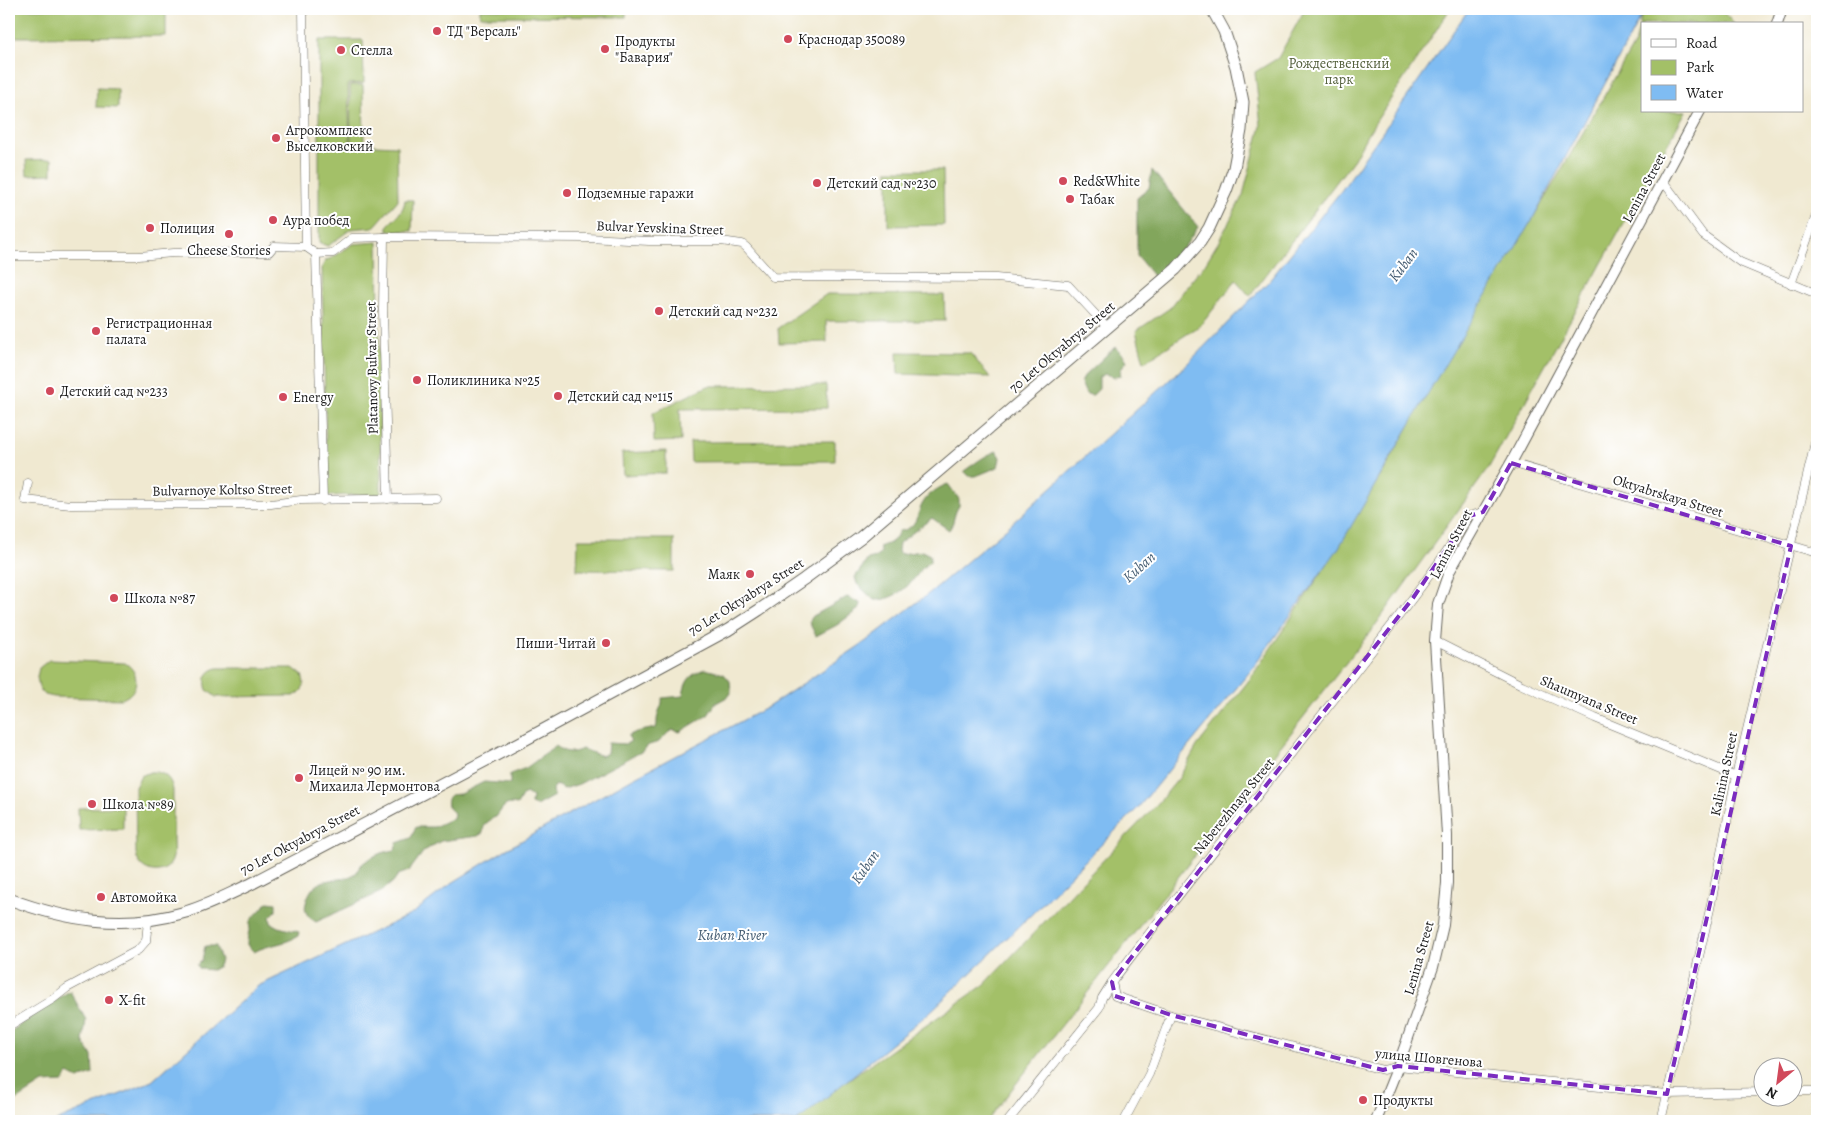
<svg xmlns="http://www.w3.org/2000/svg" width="1826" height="1130" viewBox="0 0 1826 1130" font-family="Alegreya,serif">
<rect width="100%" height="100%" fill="#fff"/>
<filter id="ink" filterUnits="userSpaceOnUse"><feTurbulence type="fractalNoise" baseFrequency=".02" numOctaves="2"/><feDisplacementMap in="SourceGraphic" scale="10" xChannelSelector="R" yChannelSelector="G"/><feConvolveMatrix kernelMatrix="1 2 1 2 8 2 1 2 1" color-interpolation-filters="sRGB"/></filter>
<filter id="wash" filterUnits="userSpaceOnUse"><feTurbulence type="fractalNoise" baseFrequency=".0096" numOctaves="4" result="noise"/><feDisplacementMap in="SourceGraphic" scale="20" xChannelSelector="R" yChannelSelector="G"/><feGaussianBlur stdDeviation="1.12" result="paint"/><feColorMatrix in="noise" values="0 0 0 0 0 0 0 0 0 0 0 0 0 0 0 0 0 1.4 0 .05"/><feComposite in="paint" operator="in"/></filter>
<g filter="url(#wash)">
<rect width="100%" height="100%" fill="#f0e9d1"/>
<g fill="#a3c067" stroke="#606e42">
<path d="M9,9H166V36L9,37Z"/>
<rect x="344" y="9" width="62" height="6"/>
<path d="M480,9H626V17L480,16Z"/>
<path d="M1305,9H1450L1367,135L1354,159L1250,296L1236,280L1201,325L1144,362L1136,331L1170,308L1205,264L1219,241L1243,195L1261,126L1255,72L1278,58Z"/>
<path d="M1641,9H1718L1725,14L1734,24H1642V111H1686L1488,469L1374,627L987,1121H789L984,985L1158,803L1179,778L1197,746L1250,679L1322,572L1362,505L1387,466L1424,396L1548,193L1636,41L1642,13Z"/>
<path d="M319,40H363L364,83L348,84L350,144L397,146L398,200L374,227L351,229L328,246L319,243Z"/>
<path d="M350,85H363L364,143H351Z"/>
<path d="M97,88L118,89V108L96,107Z"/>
<path d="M52,159V174L27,175L26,160Z"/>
<path d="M888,170H943L944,225L888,226Z"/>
<path d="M405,200H413L412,231H388V225C396,217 404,211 405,200Z"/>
<path d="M378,242L381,494L327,496L322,267L326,260L332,258L353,244Z"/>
<path d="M827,294L944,295L945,321H826L827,342L779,343L778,328Z"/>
<path d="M897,352L970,353L990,377L898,374Z"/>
<path d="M826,385L827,408L680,409L681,441L654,442L653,413L708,386Z"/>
<path d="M835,441V461L691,462L690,442Z"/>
<path d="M666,451V473L623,475L622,453Z"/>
<path d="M578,539H674V571L577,570Z"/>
<path d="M49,660L125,663C141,672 139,694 121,699L54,697L45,695L39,688L37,677L39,668Z"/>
<path d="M218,668H293L302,675C306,685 303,693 293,696L216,697L207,690C203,679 207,670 218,668Z"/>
<path d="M150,772C163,771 171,777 173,790C173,806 173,821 173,837C173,843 174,850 173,857C169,878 138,875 136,853L135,787L141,776Z"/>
<path d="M123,807V829L79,830L78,808Z"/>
</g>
<g fill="#82a65c" stroke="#4f613c">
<path d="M1152,170L1198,227L1181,252L1154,277L1137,256V198L1149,188Z"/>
<path d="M1115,347L1123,354L1127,361C1123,366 1119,369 1121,376L1115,377L1105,374L1099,377V389L1093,395L1086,394L1081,383L1084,376Z"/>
<path d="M997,451L1000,458L998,467L976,476H969L964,471C974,464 985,455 997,451Z"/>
<path d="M948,484L959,499V506C953,514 955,522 949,530L932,518L899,543L898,551L901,554L922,551L930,555V562C922,567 919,573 913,580C904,591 889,601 874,600L857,584L855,577L868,559L876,557L881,553L879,547L890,543L895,539L899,531C918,529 916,514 923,503C928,494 939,487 948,484Z"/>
<path d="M847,597L860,603L859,609L837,625L816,636L809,622L813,616Z"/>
<path d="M705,669L724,674L730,681L731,693L729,696L716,703L708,715L680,732L673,730L669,732L659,742L649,745L641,752L579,784L564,789L556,785L553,789L554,796L536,806L531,804L532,797L526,793L522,796L517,805C504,802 504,807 496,817L493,818L484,825L483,833L478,836L441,841L424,851L409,871L398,875L393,882L381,892L316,922C309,918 303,912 306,903C314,870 339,886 356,873C358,871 358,868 360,866C370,856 383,852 395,850L397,843L411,838L416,827H434L453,818L454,813C448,808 445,803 450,795L460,794L484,782L510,784V774L526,768L556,746C564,753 573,754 582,749L602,756L607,753L608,743L626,744L631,741L628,736L636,732L656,728C658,723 656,721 658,715C659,708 663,706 662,698L683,696C685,681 690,674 705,669Z"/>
<path d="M268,902L276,903V911L270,917L271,923L278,927L299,932L298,936C284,945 268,944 254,952L247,945C247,935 250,931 250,921Z"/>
<path d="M205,946H216L221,960L219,966L212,970L200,969L197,965L202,960Z"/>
<path d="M70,991L86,1020L83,1041L92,1056L93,1074L78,1079L68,1074L63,1082L43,1083L9,1105V1033L42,1008Z"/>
</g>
<path fill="#7fbcf2" stroke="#4e6c87" d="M1469,9H1645L1532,220L1434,383L1338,549L1252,669L1137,809L1030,916L930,1012L805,1115L796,1121H56L152,1081L258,986L412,914L452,883L505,850L633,778L768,707L865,642L932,591L1008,527L1187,364L1269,281L1341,191Z"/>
</g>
<g filter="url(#ink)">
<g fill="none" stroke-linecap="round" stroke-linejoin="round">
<g stroke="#66645b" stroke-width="9">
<g id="minor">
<path d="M303,9L306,247"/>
<path d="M1663,181L1703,235L1740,262L1817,294"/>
<path d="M384,237L383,310L388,499"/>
<path d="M306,247L316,254L333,253L352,238L384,237L587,238L649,241H721L742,244L746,247L773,277L996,278L1068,285L1108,328"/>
<path d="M316,254L323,501"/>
<path d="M9,256H139L173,253L269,252L274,246L306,247"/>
<path d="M1791,284L1817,213"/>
<path d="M1511,463L1817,553"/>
<path d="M28,483L25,500L71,505L271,504L301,500L436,498"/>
<path d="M1435,641L1522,685L1595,718L1736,776"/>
<path d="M1112,982L1115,996L1171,1015L1383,1070L1398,1066L1667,1094L1764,1092"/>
<path d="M9,1026L53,999L67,988L138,950L146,941L148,921"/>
<path d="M1794,1091H1817"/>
<path d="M1008,1121L1099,1008L1102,998L1112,982C1188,881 1268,784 1346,684C1388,629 1433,576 1469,516L1483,512"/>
<path d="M1124,1121L1149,1074L1171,1015"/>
<path d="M1661,1121L1710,909L1736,776L1817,434"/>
</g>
</g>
<g stroke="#66645b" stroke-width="12">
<g id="tertiary">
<path d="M1777,24L1782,9"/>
<path d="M1376,1121L1398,1066L1433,967L1443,925L1447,883V835L1435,641L1438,604L1449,572L1511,463L1700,111"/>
</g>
</g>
<g stroke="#66645b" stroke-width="13">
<path id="secondary" d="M9,899C65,920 123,930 182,913C205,907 227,895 249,885L519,743L728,630L759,610L804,579L861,537L1176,269L1200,242L1209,228L1226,191L1234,168L1241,130L1243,102L1236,67L1224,31L1212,9"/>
</g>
<use href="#minor" stroke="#fff" stroke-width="8"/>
<use href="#tertiary" stroke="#fff" stroke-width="10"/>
<use href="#secondary" stroke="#fff" stroke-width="11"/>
</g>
</g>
<path fill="none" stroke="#7b2cbf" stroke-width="4" stroke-dasharray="10 6" stroke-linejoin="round" d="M1511,463L1791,546L1667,1094L1398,1066L1383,1070L1171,1015L1115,996L1112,982L1413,598L1469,516L1483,512Z"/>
<g fill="#d1495b" stroke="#fff" stroke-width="2">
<circle cx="437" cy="31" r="5"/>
<circle cx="788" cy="39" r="5"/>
<circle cx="605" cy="49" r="5"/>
<circle cx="341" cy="50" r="5"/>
<circle cx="276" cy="138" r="5"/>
<circle cx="1063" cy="181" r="5"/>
<circle cx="817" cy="183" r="5"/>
<circle cx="567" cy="193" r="5"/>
<circle cx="1070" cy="199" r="5"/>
<circle cx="273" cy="220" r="5"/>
<circle cx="150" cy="228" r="5"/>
<circle cx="229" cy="234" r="5"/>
<circle cx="659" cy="311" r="5"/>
<circle cx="96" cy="331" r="5"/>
<circle cx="417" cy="380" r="5"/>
<circle cx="50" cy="391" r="5"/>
<circle cx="558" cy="396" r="5"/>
<circle cx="283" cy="397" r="5"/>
<circle cx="750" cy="574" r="5"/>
<circle cx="114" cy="598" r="5"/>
<circle cx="606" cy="643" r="5"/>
<circle cx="299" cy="778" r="5"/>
<circle cx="92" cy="804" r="5"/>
<circle cx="101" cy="897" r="5"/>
<circle cx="109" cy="1000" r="5"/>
<circle cx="1363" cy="1100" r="5"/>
</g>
<g text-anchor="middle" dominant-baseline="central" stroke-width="4" stroke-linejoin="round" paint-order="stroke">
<g font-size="14" fill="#1c1c1c" stroke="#fff" text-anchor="start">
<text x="447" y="31">ТД "Версаль"</text>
<text x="798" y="39">Краснодар 350089</text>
<text x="615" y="41">Продукты<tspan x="615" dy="16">"Бавария"</tspan></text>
<text x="351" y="50">Стелла</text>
<text x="286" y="130">Агрокомплекс<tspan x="286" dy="16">Выселковский</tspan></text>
<text x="1073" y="181">Red&amp;White</text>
<text x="827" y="183">Детский сад №230</text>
<text x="577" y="193">Подземные гаражи</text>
<text x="1080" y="199">Табак</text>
<text x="283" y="220">Аура побед</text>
<text x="160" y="228">Полиция</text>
<text x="229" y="250" text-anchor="middle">Cheese Stories</text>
<text x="669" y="311">Детский сад №232</text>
<text x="106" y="323">Регистрационная<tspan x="106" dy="16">палата</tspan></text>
<text x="427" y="380">Поликлиника №25</text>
<text x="60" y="391">Детский сад №233</text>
<text x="568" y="396">Детский сад №115</text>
<text x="293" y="397">Energy</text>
<text x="740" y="574" text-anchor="end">Маяк</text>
<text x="124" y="598">Школа №87</text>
<text x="596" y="643" text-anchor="end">Пиши-Читай</text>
<text x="309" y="770">Лицей № 90 им.<tspan x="309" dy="16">Михаила Лермонтова</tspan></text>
<text x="102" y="804">Школа №89</text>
<text x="111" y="897">Автомойка</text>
<text x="119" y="1000">X-fit</text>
<text x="1373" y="1100">Продукты</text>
</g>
<g font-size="14" fill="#525e3a" stroke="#fff">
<text x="1339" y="63">Рождественский<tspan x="1339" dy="16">парк</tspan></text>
</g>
<g font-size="14" fill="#1c1c1c" stroke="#fff">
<text transform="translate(1644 188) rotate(-62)">Lenina Street</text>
<text transform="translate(660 228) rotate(2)">Bulvar Yevskina Street</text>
<text transform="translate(1062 347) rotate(-40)">70 Let Oktyabrya Street</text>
<text transform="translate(372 368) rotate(-91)">Platanovy Bulvar Street</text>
<text transform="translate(222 490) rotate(-1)">Bulvarnoye Koltso Street</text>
<text transform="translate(1668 496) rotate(17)">Oktyabrskaya Street</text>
<text transform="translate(1451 544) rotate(-63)">Lenina Street</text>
<text transform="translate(746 597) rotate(-32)">70 Let Oktyabrya Street</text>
<text transform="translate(1589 700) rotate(23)">Shaumyana Street</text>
<text transform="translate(1724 774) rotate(-78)">Kalinina Street</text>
<text transform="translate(1234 806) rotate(-51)">Naberezhnaya Street</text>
<text transform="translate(300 840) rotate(-28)">70 Let Oktyabrya Street</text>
<text transform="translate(1419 958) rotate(-74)">Lenina Street</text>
<text transform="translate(1429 1058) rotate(5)">улица Шовгенова</text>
</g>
<g font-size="15" font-style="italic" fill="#445c72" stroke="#fff">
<text transform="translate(1403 265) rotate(-53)">Kuban</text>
<text transform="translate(1139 567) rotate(-42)">Kuban</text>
<text transform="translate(865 867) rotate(-55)">Kuban</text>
<text x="732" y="935">Kuban River</text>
</g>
</g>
<rect width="1826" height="1130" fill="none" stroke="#fff" stroke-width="30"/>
<rect x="1641" y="22" width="162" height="90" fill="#ffffff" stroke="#a4a4a4"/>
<rect x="1651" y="39" width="25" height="8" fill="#ffffff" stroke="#a4a4a4"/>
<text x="1686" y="48" font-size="15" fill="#1c1c1c">Road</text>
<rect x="1651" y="60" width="25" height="15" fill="#a3c067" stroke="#a4a4a4"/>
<text x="1686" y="72" font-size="15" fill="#1c1c1c">Park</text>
<rect x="1651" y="85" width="25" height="15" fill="#7fbcf2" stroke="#a4a4a4"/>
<text x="1686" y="98" font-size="15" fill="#1c1c1c">Water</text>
<g transform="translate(1778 1082) rotate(209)"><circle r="24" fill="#ffffff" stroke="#a4a4a4"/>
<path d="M0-4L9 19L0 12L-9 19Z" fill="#d1495b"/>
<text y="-8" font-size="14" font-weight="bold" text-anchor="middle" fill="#1c1c1c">N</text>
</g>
</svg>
